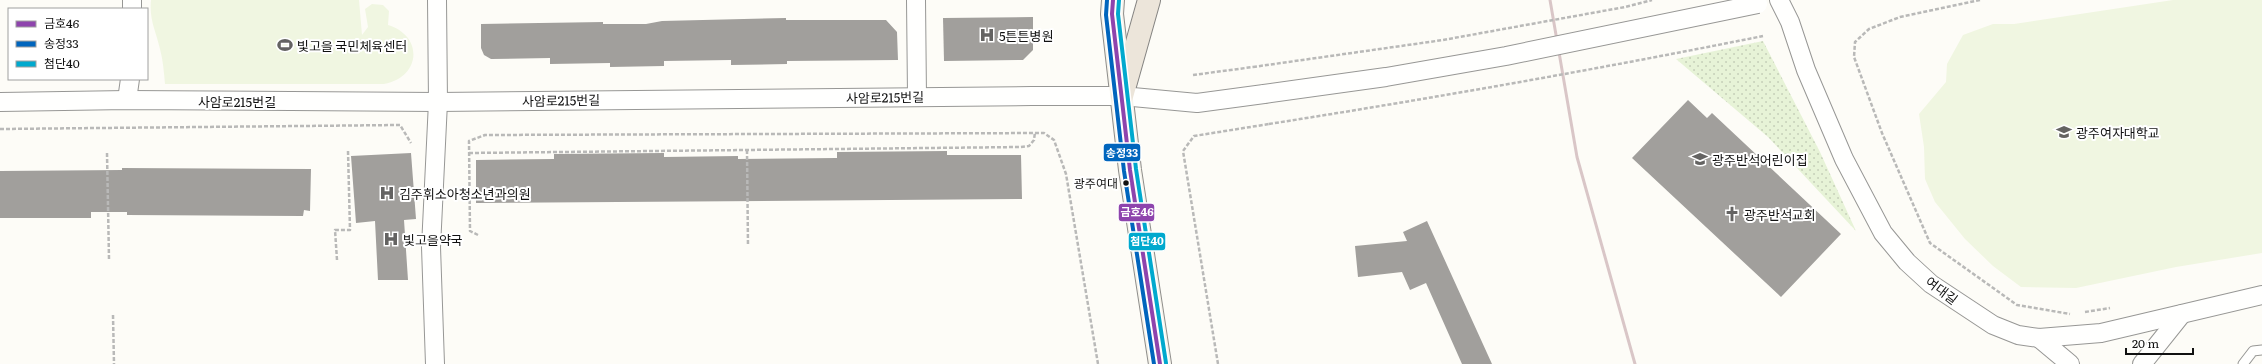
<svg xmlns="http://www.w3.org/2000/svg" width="2262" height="364" viewBox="0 0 2262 364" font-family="Literata,'Noto Sans KR',serif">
<defs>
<pattern id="grass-dots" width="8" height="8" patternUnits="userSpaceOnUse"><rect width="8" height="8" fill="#e7f3d7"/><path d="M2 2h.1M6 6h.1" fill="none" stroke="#c5cfb8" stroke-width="1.8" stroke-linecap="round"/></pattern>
</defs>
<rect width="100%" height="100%" fill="#fdfcf7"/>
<path fill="url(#grass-dots)" d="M1763,41L1820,152L1856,231L1768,137L1676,59Z"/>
<g fill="#f0f6e1">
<path d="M151,0H359L362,35L368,27L365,9L372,4L383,5L389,11L388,25C424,36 421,77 384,84H165C164,73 163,60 160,49C156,31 149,20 151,0Z"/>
<path d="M2173,0H2262V253L2176,267L2076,288L2021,287L1993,266L1965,239L1935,202L1925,179L1924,147L1919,114L1946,82L1947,64L1963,35L1993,24H2014Z"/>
</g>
<g fill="#a19f9c">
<path d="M1033,17V50L1023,60L944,61L943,18Z"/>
<path d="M786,18V20H886L897,32L898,60L787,61V64L731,65V60L664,61V66L610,67V63L550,64V58L491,59L484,55L481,48V24L603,22V24H646L662,21Z"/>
<path d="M1688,100L1707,118L1712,113L1841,234L1781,297L1632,158Z"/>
<path d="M947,151V155H1021L1022,199L476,203V160L554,159V154L664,153V157L738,156V159L837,158V152Z"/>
<path d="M411,153L416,219L404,220L408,280H378L375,221L356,223L351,156Z"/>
<path d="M122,168L311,169L310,211L304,210L303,216L127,215V212H91V218H0V171L122,170Z"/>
<path d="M1427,221L1492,364H1462L1426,283L1410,290L1402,272L1358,277L1355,246L1407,241L1403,232Z"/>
</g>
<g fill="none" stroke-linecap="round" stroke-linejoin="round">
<g stroke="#979795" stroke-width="11">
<path id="service" d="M2243,364L2253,351L2262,350"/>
</g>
<g stroke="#979795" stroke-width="20">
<g id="minor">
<path d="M916,0L917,96"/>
<path d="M1779,0L1790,22L1806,70L1844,159L1883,233L1907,262L1931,284L1993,325L2018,335L2039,338L2101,333L2262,295"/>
<path d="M132,9V0"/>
<path d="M127,100L130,79"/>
<path d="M0,102L127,100L438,102L1032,96H1122L1197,103L1264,94"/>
<path d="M2039,338L2070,364"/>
<path d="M435,364L431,247L438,102L437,0"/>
<path d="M2142,364L2182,314"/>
</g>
</g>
<g stroke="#8e8d8b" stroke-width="24">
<path id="secondary" d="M1113,0L1112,14L1130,170L1160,364"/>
</g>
<g stroke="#858482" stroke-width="24">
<path id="trunk" d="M1122,96L1149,0"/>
</g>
<g stroke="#b9b9b8" stroke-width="2.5" stroke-dasharray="4 2" stroke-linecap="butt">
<path d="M1980,0L1900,17L1869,29L1855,42L1854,57L1882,133L1930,243L2017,305L2070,314"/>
<path d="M1193,75L1253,67"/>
<path d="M0,129L400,125L411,143"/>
<path d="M747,150L748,246"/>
<path d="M107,153L109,259"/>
<path d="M469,153L1020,147L1029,146L1034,140L1035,132"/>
<path d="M478,235L470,231L469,141L485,135L1044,133L1054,140L1066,174L1098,364"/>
<path d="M337,260L335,230H350L348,151"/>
<path d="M2085,312L2110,308"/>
<path d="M113,315L114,364"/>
<path d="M1218,364L1183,151L1194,136L1269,124"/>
</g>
<use href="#service" stroke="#fffffe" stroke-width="9"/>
<use href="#minor" stroke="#fffffe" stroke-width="18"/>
<use href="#secondary" stroke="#f6f4eb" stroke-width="22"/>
<use href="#trunk" stroke="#ece5da" stroke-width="22"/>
<path stroke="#d9c6c7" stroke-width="3" d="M1550,0L1577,157L1635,364"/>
<g stroke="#979795" stroke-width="20" stroke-linecap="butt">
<path id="minor-bridge" d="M1264,94L1386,77L1506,56L1758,4"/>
</g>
<g stroke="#b9b9b8" stroke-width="2.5" stroke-dasharray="4 2" stroke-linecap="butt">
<path d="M1253,67L1443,40L1625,7L1652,0"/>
<path d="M1269,124C1434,98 1599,69 1763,36"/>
</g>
<use href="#minor-bridge" stroke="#fffffe" stroke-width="18"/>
<g stroke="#fff" stroke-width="7">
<path id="bus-1" d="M1113,0L1112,14L1130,170L1160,364"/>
</g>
<g stroke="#fff" stroke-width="7">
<path id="bus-2" d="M1107,0L1106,15L1124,171L1154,364"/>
</g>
<g stroke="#fff" stroke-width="7">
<path id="bus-3" d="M1119,0L1118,14L1136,169L1166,363"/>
</g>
<use href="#bus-1" stroke="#8e44ad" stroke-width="4"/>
<use href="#bus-2" stroke="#0065bd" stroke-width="4"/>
<use href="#bus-3" stroke="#00a9ce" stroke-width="4"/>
</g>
<defs>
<g id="hospital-bare" transform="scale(1.2)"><path d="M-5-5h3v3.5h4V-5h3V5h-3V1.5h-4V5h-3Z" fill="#646362" stroke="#fff" stroke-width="2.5" paint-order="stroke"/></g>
<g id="stadium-bare" transform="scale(1.2)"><path d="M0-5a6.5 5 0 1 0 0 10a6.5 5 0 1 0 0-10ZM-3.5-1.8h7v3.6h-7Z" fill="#646362" stroke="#fff" stroke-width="2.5" paint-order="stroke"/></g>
<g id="school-bare" transform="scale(1.2)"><path d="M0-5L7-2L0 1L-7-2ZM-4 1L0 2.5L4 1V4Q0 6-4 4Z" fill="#646362" stroke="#fff" stroke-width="2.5" paint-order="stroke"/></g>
<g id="church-bare" transform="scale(1.2)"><path d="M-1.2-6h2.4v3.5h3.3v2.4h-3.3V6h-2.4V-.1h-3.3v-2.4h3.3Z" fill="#646362" stroke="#fff" stroke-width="2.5" paint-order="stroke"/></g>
</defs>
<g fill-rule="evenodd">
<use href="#hospital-bare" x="987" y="35"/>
<use href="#stadium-bare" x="285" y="45"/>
<use href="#school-bare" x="2064" y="132"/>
<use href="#school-bare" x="1700" y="159"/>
<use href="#hospital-bare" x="387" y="193"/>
<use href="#church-bare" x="1732" y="214"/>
<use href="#hospital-bare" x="391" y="239"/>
</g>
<circle fill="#111" stroke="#fff" stroke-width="1.5" cx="1126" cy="183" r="3.5"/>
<g text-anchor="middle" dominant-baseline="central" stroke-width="4" stroke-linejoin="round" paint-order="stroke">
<g font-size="12" fill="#111" stroke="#fff" text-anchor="end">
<text x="1118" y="183">광주여대</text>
</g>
<g font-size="13" fill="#111" stroke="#fff" text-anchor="start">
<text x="999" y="35">5튼튼병원</text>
<text x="297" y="45">빛고을 국민체육센터</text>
<text x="2076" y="132">광주여자대학교</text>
<text x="1712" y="159">광주반석어린이집</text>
<text x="399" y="193">김주휘소아청소년과의원</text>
<text x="1744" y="214">광주반석교회</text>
<text x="403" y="239">빛고을약국</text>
</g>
<g font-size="13" fill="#111" stroke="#fff">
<text transform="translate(885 97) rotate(-1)">사암로215번길</text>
<text transform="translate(561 100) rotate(-1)">사암로215번길</text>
<text x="237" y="101">사암로215번길</text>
<text transform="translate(1942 290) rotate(37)">여대길</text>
</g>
</g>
<g stroke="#fff" stroke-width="1.5">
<rect x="1103" y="143" width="38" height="19" rx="4" fill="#0065bd"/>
<rect x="1118" y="203" width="37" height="19" rx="4" fill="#8e44ad"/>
<rect x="1128" y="232" width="38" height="19" rx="4" fill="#00a9ce"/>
</g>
<g font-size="11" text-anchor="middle" font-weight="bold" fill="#fff">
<text x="1122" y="157">송정33</text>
<text x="1137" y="216">금호46</text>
<text x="1147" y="245">첨단40</text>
</g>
<rect x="8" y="8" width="140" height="72" fill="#ffffff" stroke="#a0a0a0"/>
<rect x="16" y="21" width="20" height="6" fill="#8e44ad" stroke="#a0a0a0"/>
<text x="44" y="28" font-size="12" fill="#111111">금호46</text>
<rect x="16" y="41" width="20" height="6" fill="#0065bd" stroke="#a0a0a0"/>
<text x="44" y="48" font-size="12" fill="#111111">송정33</text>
<rect x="16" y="61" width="20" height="6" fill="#00a9ce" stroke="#a0a0a0"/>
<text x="44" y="68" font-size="12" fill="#111111">첨단40</text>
<path d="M2126 348v6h67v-6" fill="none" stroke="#111111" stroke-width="2"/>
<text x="2132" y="348" font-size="12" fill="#111111" stroke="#ffffff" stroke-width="3" paint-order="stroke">20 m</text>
</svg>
